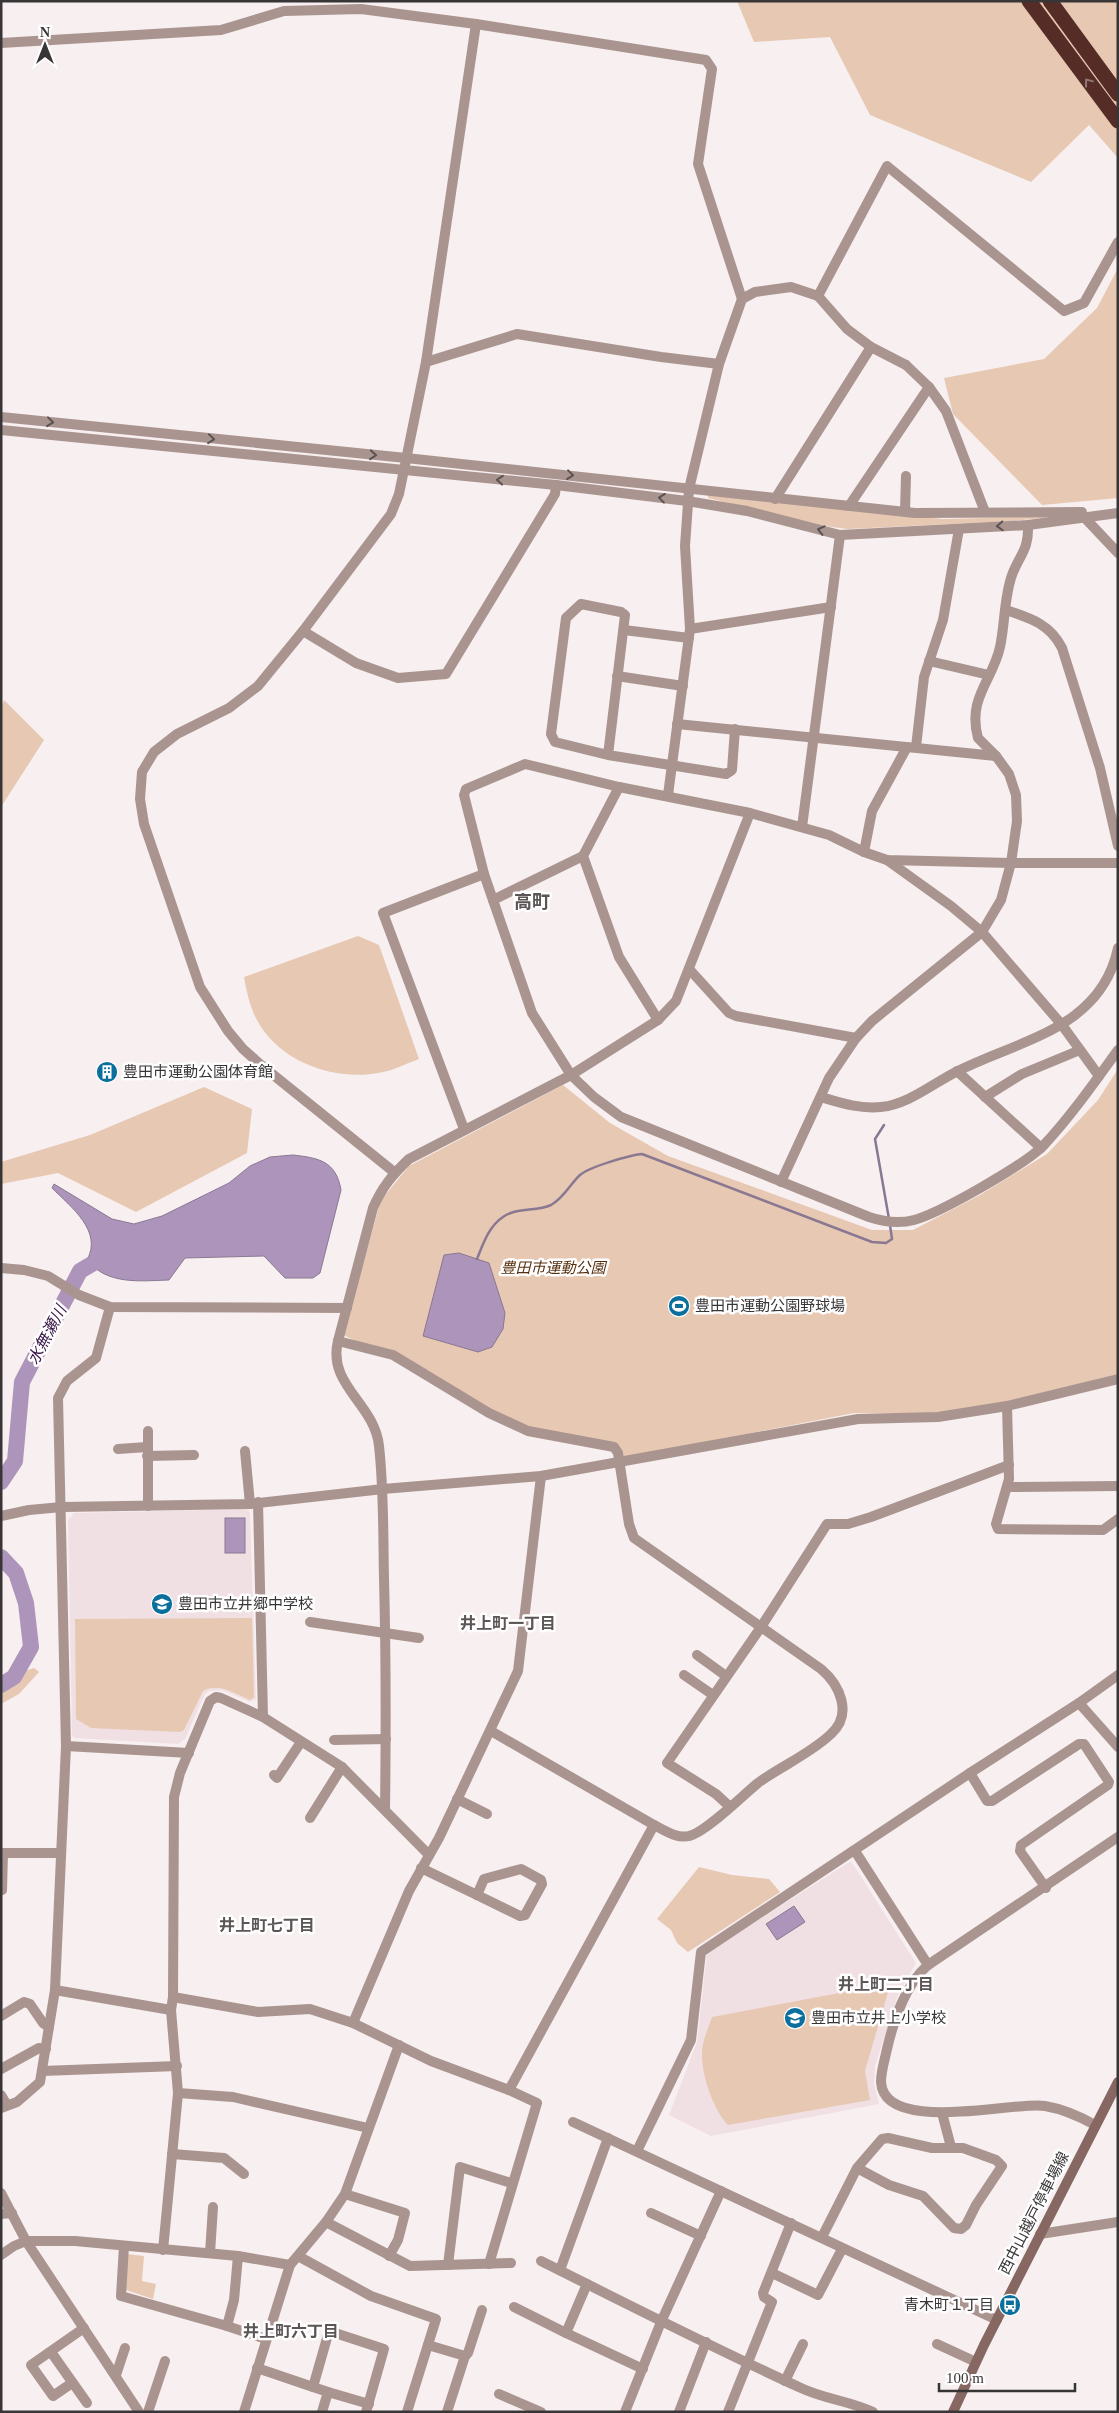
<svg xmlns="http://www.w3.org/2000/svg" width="1119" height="2413" viewBox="0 0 1119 2413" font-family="'Times New Roman','Noto Sans JP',serif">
<rect width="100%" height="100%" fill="#f7eff0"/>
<g fill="#f1e0e3">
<path d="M246,1509L250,1512L256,1699L250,1702L222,1690L209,1691L205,1694L185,1739L178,1744L75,1738L72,1736L68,1520L74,1513Z"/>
<path d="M851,1861L916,1963L898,1995L875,2066L874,2084L879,2104L711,2136L669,2115L697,2042L707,1953Z"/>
</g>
<g fill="#e7c8b3">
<path d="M737,1H1118V158L1089,125L1031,182L870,115L830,37L754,42Z"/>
<path d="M1118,268V498L1042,505L953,414L944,378L1044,359L1097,308Z"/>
<path d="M708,494L943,519L1066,516L1011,521L848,529L817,525L708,498Z"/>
<path d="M4,700L44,740L1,807V710Z"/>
<path d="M358,936L379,945L419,1059C407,1063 395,1070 383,1072C340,1082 286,1065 261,1027C251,1012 247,994 244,977Z"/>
<path d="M1118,1069V1374L1003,1405L928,1414L854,1413L624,1458L619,1447L521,1426L397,1360L343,1335L381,1200L409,1166L563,1085L610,1123L668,1156L872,1230H913L980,1195L1047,1154L1098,1100Z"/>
<path d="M204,1087L252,1109L247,1153L136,1212L58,1173L1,1184V1162L90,1135Z"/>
<path d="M252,1618L254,1697L250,1700C236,1694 218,1682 203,1691L184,1730L180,1732L91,1728L76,1719L75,1619Z"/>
<path d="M34,1668L39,1672L19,1694L1,1704V1689L25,1671Z"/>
<path d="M699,1867L732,1875L769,1879L780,1892L688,1952L677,1943L671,1930L657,1919Z"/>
<path d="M882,1985L889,1989L865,2071L870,2100L728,2125C712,2108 698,2067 703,2044C705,2035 709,2026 712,2017Z"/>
<path d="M126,2254L144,2256L142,2281L156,2284L153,2299L126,2290Z"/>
</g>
<g fill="#ad94ba" stroke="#8a7892">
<path d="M293,1155C319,1158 336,1161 341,1190L320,1273L313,1278H285L264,1256L185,1258L169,1280C139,1281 107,1285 87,1260C103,1231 71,1207 52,1188L54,1184L112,1219L134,1224L162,1216L229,1183L250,1166L270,1157Z"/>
<path d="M459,1253L489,1263L505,1313L503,1329L492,1347L478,1352L423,1336L444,1255Z"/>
<rect x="225" y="1518" width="20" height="35"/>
<path d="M794,1906L805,1922L777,1940L766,1924Z"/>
</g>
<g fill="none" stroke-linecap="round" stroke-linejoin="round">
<g stroke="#8a7892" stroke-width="2.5">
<path d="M884,1125L875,1139L889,1219"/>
<path d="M477,1259C483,1244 489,1226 503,1217C517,1207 536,1212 551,1205C564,1198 570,1184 580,1175C589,1167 630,1155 642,1154L872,1242L886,1243L892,1239L890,1225"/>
</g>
<g stroke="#ad94ba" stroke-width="16">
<path d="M1,1482L15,1461L22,1382L80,1271L109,1254"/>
<path d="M1,1557L16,1573L26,1603L31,1647L14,1677L1,1685"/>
</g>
<g stroke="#aa948f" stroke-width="10">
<path d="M1,43L221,30L284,11L361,9L476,24L706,60L712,69L698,164L742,299"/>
<path d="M818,296L887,166L1064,311L1084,303L1118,242"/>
<path d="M426,362L517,334L661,357L719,364"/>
<path d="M906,365L929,387L946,411L985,512"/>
<path d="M775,499L871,347"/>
<path d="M849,506L929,387"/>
<path d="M905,511L906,476"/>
<path d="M1084,517L1118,553"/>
<path d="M1006,610C1030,618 1050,624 1062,648L1100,768L1118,846"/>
<path d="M624,630L689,638"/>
<path d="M303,631L356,663L398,678L446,674L555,494L556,485"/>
<path d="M929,661L989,675"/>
<path d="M617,676L683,686"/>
<path d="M677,724L996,756"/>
<path d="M916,747L924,677L943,620L959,529"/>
<path d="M608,755L625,615L621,612L581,604L566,618L551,734L555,742L608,755L726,774L732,770L735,729"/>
<path d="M668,795L690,629L831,607"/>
<path d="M750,813L676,1001L658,1020L571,1075L532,1013L484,874L464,795L466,789L525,764L619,787L750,813L829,835L864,852L887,860L1011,863H1118"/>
<path d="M802,827L840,535"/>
<path d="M864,852L872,811L907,747"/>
<path d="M583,856L619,957L658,1020"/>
<path d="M887,860L951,906L982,932L1062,1025L1099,1076"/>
<path d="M493,900L583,856L619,787"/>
<path d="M690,970L729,1013L736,1016L856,1038"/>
<path d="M957,1071L1041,1148"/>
<path d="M821,1097C841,1103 859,1109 881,1107C909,1104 932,1084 956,1072C1019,1040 1101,1029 1118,948"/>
<path d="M985,1097L1022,1074L1080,1050"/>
<path d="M464,1129L383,913L484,874"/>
<path d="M394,1172L261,1065L243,1049L228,1031L200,987L144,824L140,799L142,772L154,752L177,734L229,708L258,686L303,631L391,514L399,494L426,362L476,24"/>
<path d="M781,1182L829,1078L856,1038L872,1021L982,932L1001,900L1011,863L1017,821L1016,795L1009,774L996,756L978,738C967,698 993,680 1000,647C1005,624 1004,597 1012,575C1020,554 1029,550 1028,525"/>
<path d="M1,1268L24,1270L48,1276L79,1295L110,1307L347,1308"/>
<path d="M1007,1406L1009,1479L996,1524L998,1529L1103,1530L1118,1519"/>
<path d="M148,1431V1506"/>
<path d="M118,1449L147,1447"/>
<path d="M245,1451L250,1504"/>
<path d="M147,1456L194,1455"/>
<path d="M1008,1487L1118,1486"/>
<path d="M258,1502L263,1717"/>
<path d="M1,1516L29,1510L62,1507L250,1504L383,1489L541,1476L858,1419L938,1417L1007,1406L1118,1379"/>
<path d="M310,1622L419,1638"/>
<path d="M697,1655L726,1676"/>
<path d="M684,1675L713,1695"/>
<path d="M1079,1703L1118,1747"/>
<path d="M334,1740L386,1739"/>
<path d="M66,1746L189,1753"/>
<path d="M970,1773L987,1801H992L1079,1744H1084L1109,1782L1108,1785L1021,1845L1020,1851L1046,1888"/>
<path d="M274,1775L277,1778L301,1742"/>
<path d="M457,1799L487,1814"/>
<path d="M729,1806L716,1794L667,1763L761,1627L827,1524H848L871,1517L1009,1465"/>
<path d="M385,1809C386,1732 386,1655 384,1578C383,1534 384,1490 379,1446C375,1404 327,1385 338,1341L393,1355L489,1413L528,1431L614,1447L618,1453L629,1524L634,1538L821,1669C840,1685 853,1714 831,1734C810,1754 781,1766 758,1783C743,1795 705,1833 689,1836C677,1839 664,1830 654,1825L491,1731"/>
<path d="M310,1818L342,1767"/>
<path d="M855,1851L928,1965L1118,1837"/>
<path d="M421,1868L477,1895"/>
<path d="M521,1869L541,1880L542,1884L525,1915L520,1916L477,1895L484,1879Z"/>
<path d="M2,1890L3,1853H60"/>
<path d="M55,1990L171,2010"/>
<path d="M173,1997L258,2012L310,2009L353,2023L431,2061L509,2090L537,2103L489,2264"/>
<path d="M1,2016L24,2002L30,2004L43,2023L49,2027"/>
<path d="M353,2023L409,1891L439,1838L518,1671L541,1476"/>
<path d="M1,2069L39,2048L46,2049"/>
<path d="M42,2071L177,2066"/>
<path d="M509,2090L654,1825"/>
<path d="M178,2093L233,2097L368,2128"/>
<path d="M1,2095L7,2105"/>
<path d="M1,2108L17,2102L40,2082L55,1990L66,1746L58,1398L67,1381L96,1358L110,1307"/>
<path d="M942,2113L951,2147"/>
<path d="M573,2122L997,2320"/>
<path d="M637,2151L691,2040L701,1952L970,1773L1079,1703L1118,1675"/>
<path d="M172,2154L224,2158L244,2174"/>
<path d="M1,2193L26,2241L139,2412"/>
<path d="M345,2194L405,2213L398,2240L389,2256"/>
<path d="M651,2213L701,2236"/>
<path d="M1,2214L12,2213"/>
<path d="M326,2222L410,2266L511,2263"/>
<path d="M1040,2234L1118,2222"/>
<path d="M822,2237L857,2168L889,2185L923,2196L954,2228L961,2229L966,2225L976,2205L1002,2166L996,2160L963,2148H932L888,2138L882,2139L857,2168"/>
<path d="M124,2246L121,2296L227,2326L266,2339"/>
<path d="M163,2250L178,2093L171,2010L173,1997L174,1797L180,1773L210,1701L216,1697L221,1698L263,1717L342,1767L429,1855"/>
<path d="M210,2253L213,2207"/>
<path d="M1,2255L14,2246L26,2241H75L238,2256L290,2265"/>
<path d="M298,2256L371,2296L436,2319L407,2412"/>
<path d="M541,2261C627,2304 713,2348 801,2388C824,2399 850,2401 873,2412"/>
<path d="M448,2265L460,2167L511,2183"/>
<path d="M560,2270L608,2138"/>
<path d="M772,2273L818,2295L842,2249"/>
<path d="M587,2284L566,2333L643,2369"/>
<path d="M514,2307L566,2333"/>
<path d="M227,2326L234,2300L238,2256"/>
<path d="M937,2344L976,2362"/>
<path d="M428,2345L465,2356L447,2412"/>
<path d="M51,2352L87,2403"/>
<path d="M465,2356L468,2353L482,2310"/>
<path d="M257,2368L313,2387"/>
<path d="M116,2375L125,2348"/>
<path d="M785,2381L803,2344"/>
<path d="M72,2383L53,2396L31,2365L84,2328"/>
<path d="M328,2392L369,2404"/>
<path d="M499,2394L541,2412"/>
<path d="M148,2412L165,2361"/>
<path d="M244,2412L290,2265L326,2222L345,2194L399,2045"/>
<path d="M322,2412L328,2392L313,2387L329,2331L384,2349L366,2412"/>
<path d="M625,2412L661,2322L721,2191"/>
<path d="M679,2412L706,2342"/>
<path d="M728,2412L772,2302L764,2297L763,2293L791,2223"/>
</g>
<g stroke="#aa948f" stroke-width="10">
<path d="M1,417L406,458L915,513L1082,512"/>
<path d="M1,430L556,485L687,501L747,511L840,535L1028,525L1118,513"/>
<path d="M690,629L685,546L689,489L719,364L742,299L755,292L791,287L818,296L847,329L871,347L906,365"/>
<path d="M338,1341L373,1208C382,1187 393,1174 409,1159L571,1075L594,1097L621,1117L869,1217C884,1222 899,1224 914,1220C940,1213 1024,1165 1043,1146C1071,1116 1094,1083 1118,1050"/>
<path d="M928,1965C905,1985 894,2019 887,2049C885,2059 881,2071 881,2082C884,2135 1013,2101 1045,2106C1063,2109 1079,2116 1095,2125"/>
</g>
<path stroke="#876761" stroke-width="10" d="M953,2412L984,2345L1118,2082"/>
<g stroke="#562d26" stroke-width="15">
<path d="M1029,1L1118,121"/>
<path d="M1050,1L1118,94"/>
</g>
</g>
<defs><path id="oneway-chevron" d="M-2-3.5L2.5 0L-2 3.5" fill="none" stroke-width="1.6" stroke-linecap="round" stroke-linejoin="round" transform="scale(1.25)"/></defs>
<use stroke="#917672" href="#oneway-chevron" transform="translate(1088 82) rotate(-127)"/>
<g stroke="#5a5251">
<use href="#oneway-chevron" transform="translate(50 422) rotate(6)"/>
<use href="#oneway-chevron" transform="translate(211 439) rotate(6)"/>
<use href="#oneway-chevron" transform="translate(373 455) rotate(5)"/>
<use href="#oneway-chevron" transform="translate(570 475) rotate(7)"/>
<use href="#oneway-chevron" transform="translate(500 480) rotate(-175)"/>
<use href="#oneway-chevron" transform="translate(662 498) rotate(-173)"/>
<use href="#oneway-chevron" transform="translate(1000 526) rotate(177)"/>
<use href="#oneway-chevron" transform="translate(821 530) rotate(-166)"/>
</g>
<defs>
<g id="building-disc" transform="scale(1.125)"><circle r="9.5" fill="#0b6f9d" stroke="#fefefe"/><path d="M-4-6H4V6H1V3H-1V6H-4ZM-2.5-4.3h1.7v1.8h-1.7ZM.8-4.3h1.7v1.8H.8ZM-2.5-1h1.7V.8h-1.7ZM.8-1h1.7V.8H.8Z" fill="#fff"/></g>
<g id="stadium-disc" transform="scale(1.125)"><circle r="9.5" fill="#0b6f9d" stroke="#fefefe"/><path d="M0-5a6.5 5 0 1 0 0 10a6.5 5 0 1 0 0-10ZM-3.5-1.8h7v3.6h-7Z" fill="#fff"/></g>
<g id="school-disc" transform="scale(1.125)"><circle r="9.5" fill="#0b6f9d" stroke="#fefefe"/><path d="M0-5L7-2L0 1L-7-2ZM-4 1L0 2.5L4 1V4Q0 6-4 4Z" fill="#fff"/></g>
<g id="bus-disc" transform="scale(1.125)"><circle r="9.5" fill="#0b6f9d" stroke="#fefefe"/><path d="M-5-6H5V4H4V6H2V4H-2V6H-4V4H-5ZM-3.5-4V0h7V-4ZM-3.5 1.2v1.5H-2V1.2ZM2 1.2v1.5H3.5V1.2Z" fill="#fff"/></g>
</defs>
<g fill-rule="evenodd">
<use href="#building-disc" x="107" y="1072"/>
<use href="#stadium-disc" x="679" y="1306"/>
<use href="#school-disc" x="162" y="1604"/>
<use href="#school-disc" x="795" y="2018"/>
<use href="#bus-disc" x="1010" y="2305"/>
</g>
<g text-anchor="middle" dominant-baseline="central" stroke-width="5" stroke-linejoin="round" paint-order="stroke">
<g font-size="15" fill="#383536" stroke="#fefefe" text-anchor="start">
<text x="123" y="1072">豊田市運動公園体育館</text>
<text x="695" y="1306">豊田市運動公園野球場</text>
<text x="178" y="1604">豊田市立井郷中学校</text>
<text x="811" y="2018">豊田市立井上小学校</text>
<text x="994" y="2305" text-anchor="end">青木町１丁目</text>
</g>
<g font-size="15" font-style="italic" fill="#58300e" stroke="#fefefe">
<text x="553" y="1268">豊田市運動公園</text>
</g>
<g font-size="15" fill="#383536" stroke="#fefefe">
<text transform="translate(1034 2213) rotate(-63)">西中山越戸停車場線</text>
</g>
<g font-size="16" font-style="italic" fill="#3a1849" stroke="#fefefe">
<text transform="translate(47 1335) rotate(-62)">水無瀬川</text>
</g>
<g font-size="16" font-weight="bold" fill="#5c5556" stroke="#fefefe">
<text x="508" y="1623">井上町一丁目</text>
<text x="267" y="1925">井上町七丁目</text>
<text x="886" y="1984">井上町二丁目</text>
<text x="291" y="2331">井上町六丁目</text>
</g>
<g font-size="18" font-weight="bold" fill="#5c5556" stroke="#fefefe">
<text x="532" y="902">高町</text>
</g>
</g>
<rect width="1119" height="2413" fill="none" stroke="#383536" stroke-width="5"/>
<g transform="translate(45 45)" stroke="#fefefe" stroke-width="4" paint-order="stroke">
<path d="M0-4L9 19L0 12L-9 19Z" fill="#383536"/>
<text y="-8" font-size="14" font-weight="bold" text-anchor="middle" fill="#383536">N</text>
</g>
<path d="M939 2383v8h136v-8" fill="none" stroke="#383536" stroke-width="2.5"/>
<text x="946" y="2383" font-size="15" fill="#383536" stroke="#fefefe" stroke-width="4" paint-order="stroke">100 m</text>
</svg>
